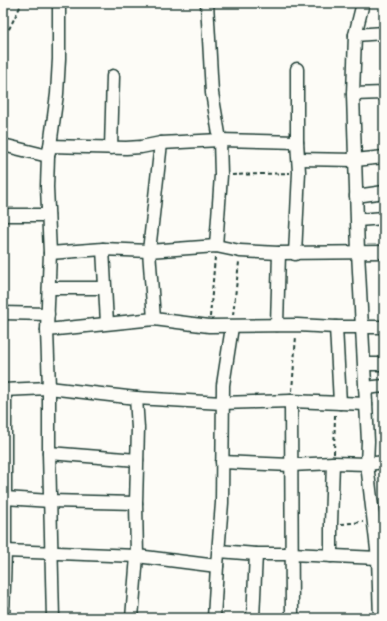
<svg xmlns="http://www.w3.org/2000/svg" width="387" height="621" viewBox="0 0 387 621" font-family="'Architects Daughter',sans-serif">
<rect width="100%" height="100%" fill="#fdfcf7"/>
<filter id="ink" filterUnits="userSpaceOnUse"><feTurbulence type="fractalNoise" baseFrequency=".025" numOctaves="2"/><feDisplacementMap in="SourceGraphic" scale="8" xChannelSelector="R" yChannelSelector="G"/><feConvolveMatrix kernelMatrix="1 2 1 2 8 2 1 2 1" color-interpolation-filters="sRGB"/></filter>
<g filter="url(#ink)">
<g fill="none" stroke-linecap="round" stroke-linejoin="round">
<g stroke="#1f3d34" stroke-width="15">
<g id="street">
<path d="M59,3V59L57,94L50,146L126,148L141,147L161,143L220,140L297,142"/>
<path d="M207,3L212,93L220,140L221,175L216,246"/>
<path d="M363,3L355,35L353,94L358,252L368,441L367,464L378,558L380,618"/>
<path d="M355,35L384,33"/>
<path d="M353,94L384,93"/>
<path d="M3,145L48,156"/>
<path d="M50,146L48,156L47,187L50,253L47,330L49,388V453L53,618"/>
<path d="M111,148L113,76"/>
<path d="M299,159L355,160L384,157"/>
<path d="M356,196L384,192"/>
<path d="M3,215H48"/>
<path d="M358,220L384,218"/>
<path d="M103,249L107,323"/>
<path d="M50,253L103,249L149,251L216,246L240,251L279,253L384,252"/>
<path d="M295,254L299,172L297,142V69"/>
<path d="M49,288H105"/>
<path d="M3,313L48,314"/>
<path d="M154,319L149,251L161,143"/>
<path d="M277,325L279,253"/>
<path d="M336,327L340,403"/>
<path d="M47,330L154,319L209,326L297,325L336,327H384"/>
<path d="M365,364H384"/>
<path d="M365,388L384,386"/>
<path d="M3,390L49,388L136,398L138,428L136,503L137,556L132,618"/>
<path d="M136,398L222,403L291,401L366,404"/>
<path d="M291,401L292,618"/>
<path d="M49,453L137,460"/>
<path d="M222,462L291,465L333,463L367,464L384,462"/>
<path d="M5,498L50,501L136,503"/>
<path d="M5,551L137,556L217,566"/>
<path d="M219,551L256,554H291L378,558"/>
<path d="M331,556V524L333,463"/>
<path d="M3,618L5,551V390"/>
<path d="M214,618L217,566L222,503L223,385L232,327"/>
<path d="M253,618L256,554"/>
</g>
</g>
<g stroke="#1f3d34" stroke-width="2" stroke-dasharray="4 3" stroke-linecap="butt">
<path d="M3,32L8,31L22,3"/>
<path d="M232,175L290,173"/>
<path d="M233,315L239,262"/>
<path d="M210,317L215,257"/>
<path d="M292,391L296,336"/>
<path d="M334,454L335,415L334,413"/>
<path d="M341,524L363,522"/>
</g>
<use href="#street" stroke="#fdfcf7" stroke-width="12"/>
</g>
</g>
<rect width="387" height="621" fill="none" stroke="#fdfcf7" stroke-width="16"/>
<rect x="8" y="8" width="371" height="605" fill="none" stroke="#1f3d34" stroke-width="1.5" filter="url(#ink)"/>
</svg>
